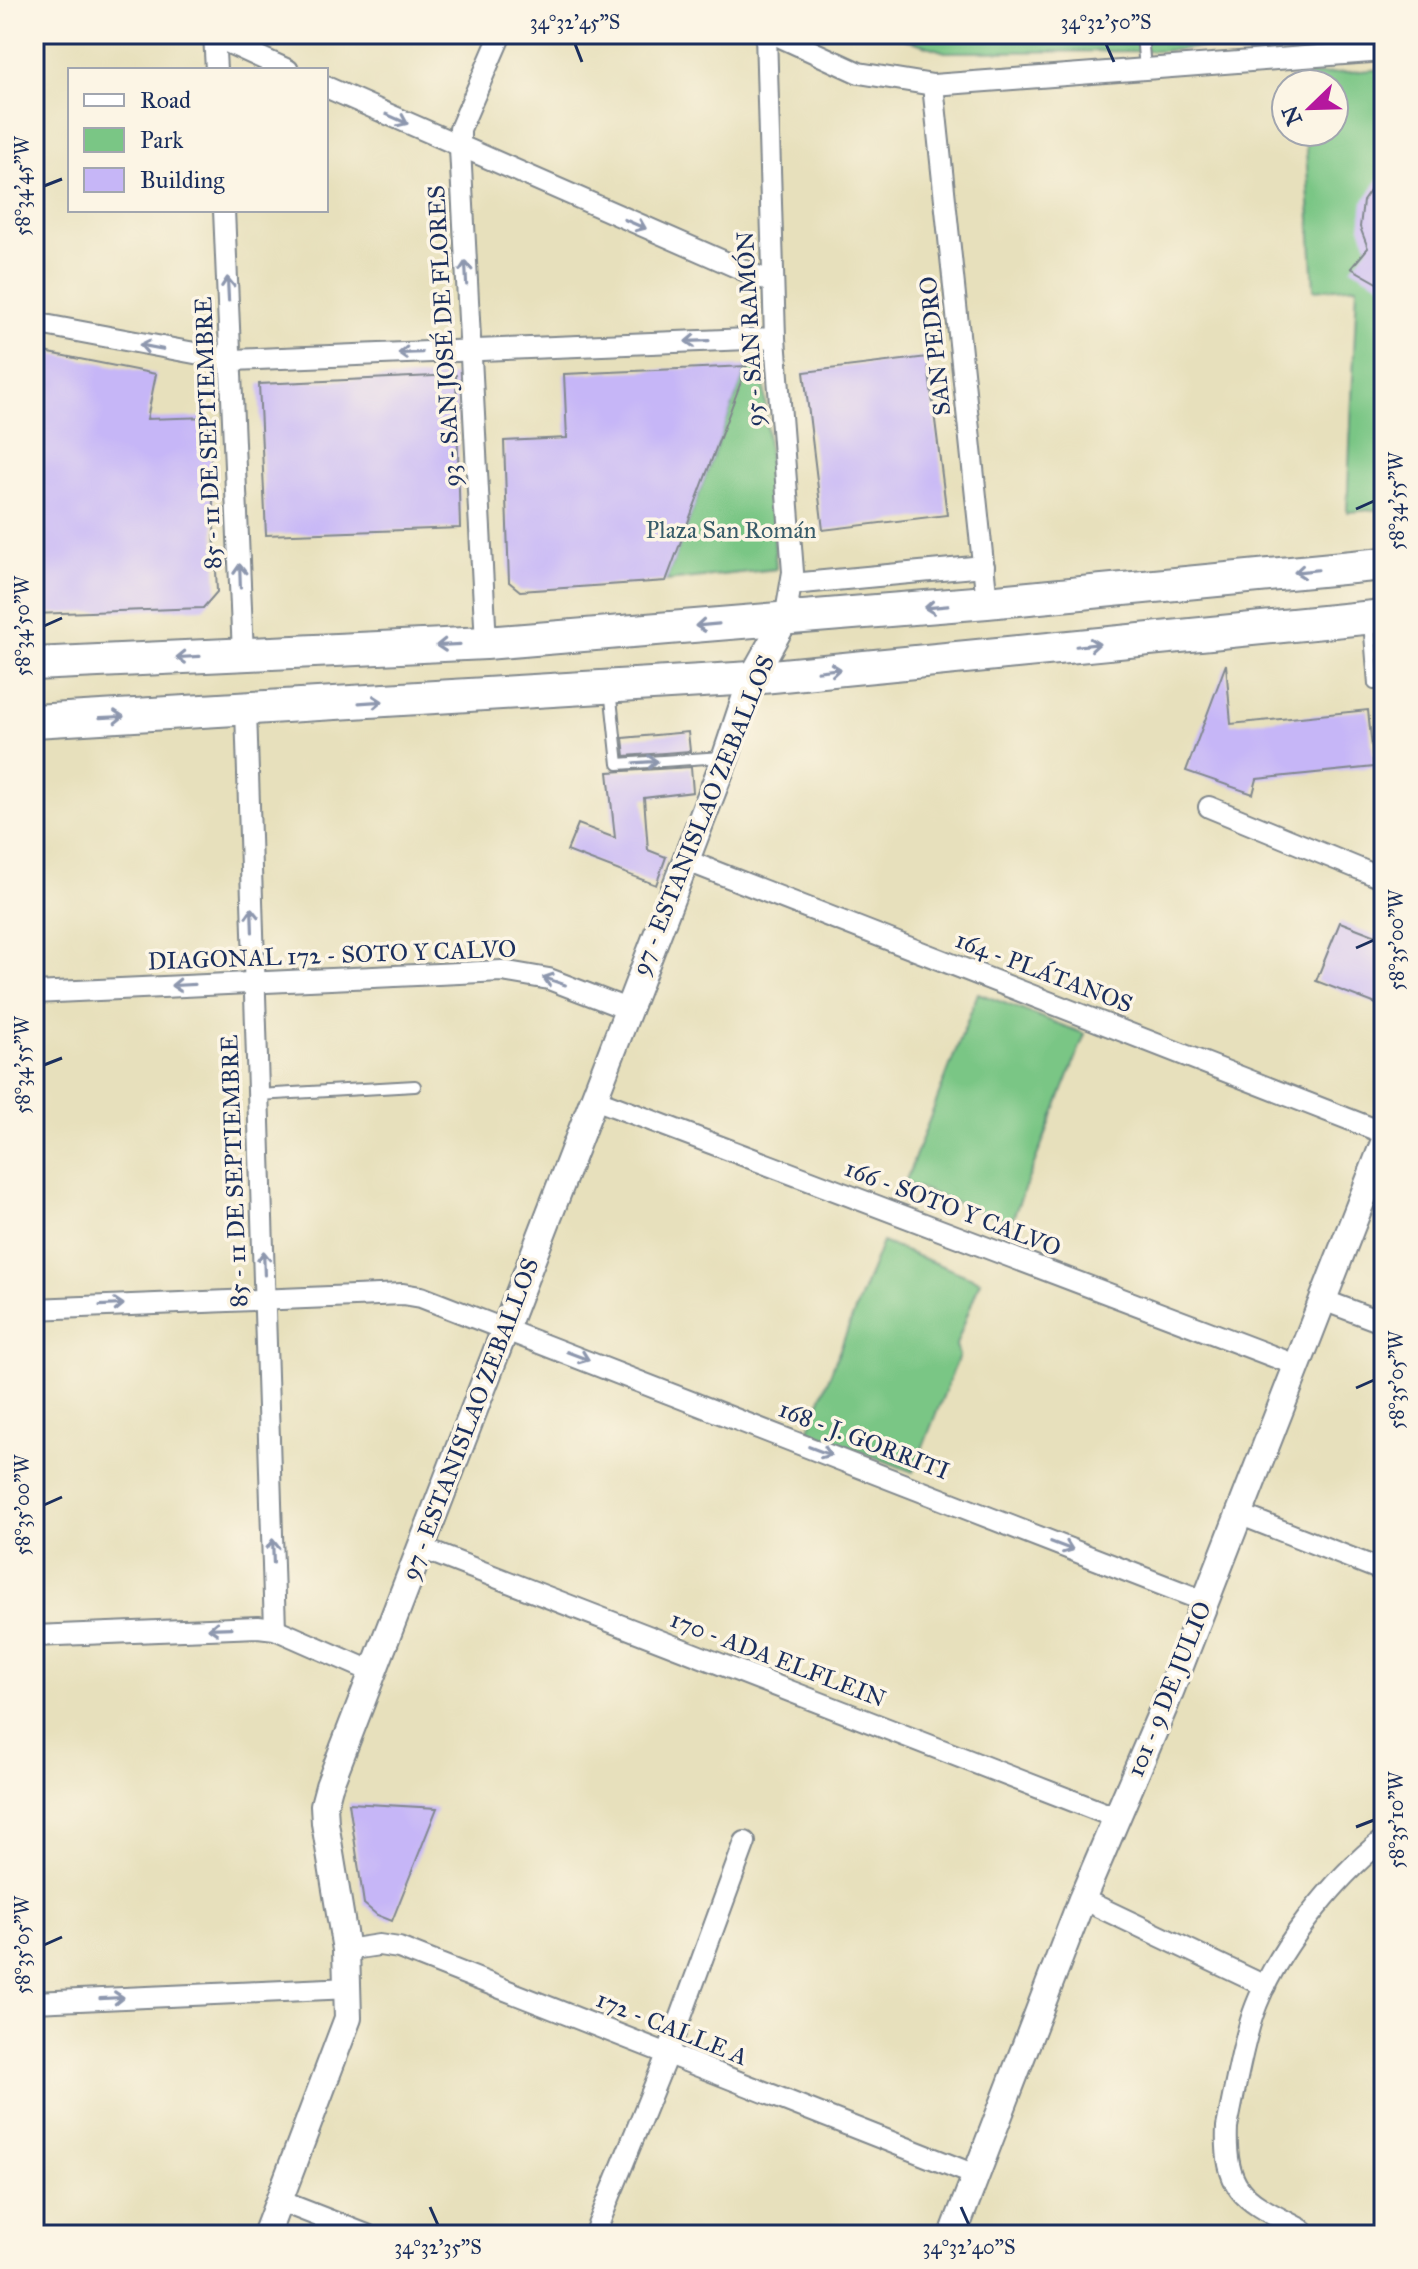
<svg xmlns="http://www.w3.org/2000/svg" width="1418" height="2269" viewBox="0 0 1418 2269" font-family="'IM FELL Great Primer',serif">
<rect width="100%" height="100%" fill="#fcf5e5"/>
<filter id="ink" filterUnits="userSpaceOnUse"><feTurbulence type="fractalNoise" baseFrequency=".0125" numOctaves="2"/><feDisplacementMap in="SourceGraphic" scale="16" xChannelSelector="R" yChannelSelector="G"/><feConvolveMatrix kernelMatrix="1 2 1 2 8 2 1 2 1" color-interpolation-filters="sRGB"/></filter>
<filter id="wash" filterUnits="userSpaceOnUse"><feTurbulence type="fractalNoise" baseFrequency=".006" numOctaves="4" result="noise"/><feDisplacementMap in="SourceGraphic" scale="32" xChannelSelector="R" yChannelSelector="G"/><feGaussianBlur stdDeviation="1.8" result="paint"/><feColorMatrix in="noise" values="0 0 0 0 0 0 0 0 0 0 0 0 0 0 0 0 0 1.4 0 .05"/><feComposite in="paint" operator="in"/></filter>
<g filter="url(#wash)">
<rect width="100%" height="100%" fill="#e7e0bc"/>
<g fill="#7ac685" stroke="#4a7a72" stroke-width="2">
<path d="M890,34H1353L1162,51L945,52Z"/>
<path d="M1384,69V509L1347,512L1357,286L1314,290L1305,132H1334V84H1302L1301,76Z"/>
<path d="M763,365L776,569L666,581L747,366Z"/>
<path d="M978,993L1085,1034L1011,1223L905,1183Z"/>
<path d="M882,1242L980,1281L956,1345L959,1356L913,1472L808,1431Z"/>
</g>
<g id="blocks">
<g fill="#c6b6f7">
<path d="M1384,171V286H1383L1351,268L1368,248L1360,227L1363,201Z"/>
<path d="M34,350L156,374L147,419L209,417L217,592L203,608L34,614Z"/>
<path d="M927,357L947,515L823,530L804,372Z"/>
<path d="M747,366L666,581L520,591L509,582L504,441L567,438L564,374Z"/>
<path d="M456,375L460,528L266,535L259,384Z"/>
<path d="M1226,664L1231,724L1368,710L1374,767L1257,779L1253,794L1186,771Z"/>
<path d="M688,732L690,751L625,756L623,738Z"/>
<path d="M691,767L693,792L644,798L648,850L666,857L656,885L567,851L578,824L615,838L608,772Z"/>
<path d="M1340,922L1384,939V1007L1316,981Z"/>
<path d="M349,1803L437,1808L392,1921L377,1915L364,1904Z"/>
</g>
</g>
</g>
<g filter="url(#ink)">
<use href="#blocks" fill-opacity="0" stroke="#81888d" stroke-width="2"/>
<g fill="none" stroke-linecap="round" stroke-linejoin="round">
<g stroke="#81888d" stroke-width="14">
<g id="service">
<path d="M1142,34L1145,70"/>
<path d="M1369,622L1374,684"/>
<path d="M610,689L618,764L722,757"/>
<path d="M258,1095L415,1086"/>
</g>
</g>
<g stroke="#81888d" stroke-width="24">
<g id="minor">
<path d="M209,34L288,70"/>
<path d="M214,34L216,70"/>
<path d="M766,34L775,338L793,572L785,619"/>
<path d="M774,34L859,73L933,85L1384,51"/>
<path d="M933,85L987,602"/>
<path d="M326,87L773,283"/>
<path d="M224,210L243,654"/>
<path d="M34,323L232,360L775,338"/>
<path d="M792,584L984,566"/>
<path d="M486,643L460,148V129L501,34"/>
<path d="M246,710L275,1629"/>
<path d="M1209,807L1384,879"/>
<path d="M685,860L1384,1133"/>
<path d="M34,993L502,971L549,979L627,1009"/>
<path d="M592,1098L1296,1365"/>
<path d="M1323,1300L1384,1323"/>
<path d="M34,1309L403,1294L421,1297L1204,1601"/>
<path d="M1239,1514L1384,1571"/>
<path d="M421,1548L1117,1818"/>
<path d="M34,1636L258,1627L275,1629L373,1672"/>
<path d="M1082,1899L1265,1986"/>
<path d="M346,1950L379,1945L399,1948L975,2175"/>
<path d="M34,2002L350,1988"/>
<path d="M280,2201L367,2235"/>
<path d="M594,2235L667,2055L745,1842"/>
<path d="M1299,2235L1302,2230C1248,2201 1224,2196 1227,2127C1235,2090 1241,2050 1253,2014C1274,1953 1334,1878 1384,1839"/>
</g>
</g>
<g stroke="#81888d" stroke-width="30">
<g id="tertiary">
<path d="M266,2235L348,2018L346,1950L325,1823L324,1805L329,1786L726,756L752,678L785,619"/>
<path d="M953,2235L1082,1899L1164,1707L1384,1143"/>
</g>
</g>
<g stroke="#81888d" stroke-width="36">
<g id="primary">
<path d="M34,664L486,643L987,602L1384,564"/>
<path d="M34,721L752,678L1384,616"/>
</g>
</g>
<use href="#service" stroke="#fff" stroke-width="10"/>
<use href="#minor" stroke="#fff" stroke-width="20"/>
<use href="#tertiary" stroke="#fff" stroke-width="26"/>
<use href="#primary" stroke="#fff" stroke-width="32"/>
</g>
<defs><path id="oneway-shaft" d="M-6 0H5M1.5-3L5.5 0L1.5 3" fill="none" stroke-width="1.6" stroke-linecap="round" stroke-linejoin="round" transform="scale(2)"/></defs>
<g stroke="#8d97ae">
<use href="#oneway-shaft" transform="translate(397 119) rotate(24)"/>
<use href="#oneway-shaft" transform="translate(635 224) rotate(23)"/>
<use href="#oneway-shaft" transform="translate(466 273) rotate(-93)"/>
<use href="#oneway-shaft" transform="translate(228 289) rotate(-93)"/>
<use href="#oneway-shaft" transform="translate(697 341) rotate(178)"/>
<use href="#oneway-shaft" transform="translate(151 347) rotate(-169)"/>
<use href="#oneway-shaft" transform="translate(410 353) rotate(178)"/>
<use href="#oneway-shaft" transform="translate(1306 571) rotate(174)"/>
<use href="#oneway-shaft" transform="translate(240 576) rotate(-92)"/>
<use href="#oneway-shaft" transform="translate(936 607) rotate(175)"/>
<use href="#oneway-shaft" transform="translate(707 625) rotate(175)"/>
<use href="#oneway-shaft" transform="translate(448 645) rotate(177)"/>
<use href="#oneway-shaft" transform="translate(1088 645) rotate(-6)"/>
<use href="#oneway-shaft" transform="translate(188 657) rotate(177)"/>
<use href="#oneway-shaft" transform="translate(829 670) rotate(-6)"/>
<use href="#oneway-shaft" transform="translate(371 702) rotate(-4)"/>
<use href="#oneway-shaft" transform="translate(112 717) rotate(-3)"/>
<use href="#oneway-shaft" transform="translate(646 762) rotate(-4)"/>
<use href="#oneway-shaft" transform="translate(252 920) rotate(-92)"/>
<use href="#oneway-shaft" transform="translate(554 981) rotate(-161)"/>
<use href="#oneway-shaft" transform="translate(183 985) rotate(177)"/>
<use href="#oneway-shaft" transform="translate(264 1263) rotate(-92)"/>
<use href="#oneway-shaft" transform="translate(112 1305) rotate(-3)"/>
<use href="#oneway-shaft" transform="translate(578 1356) rotate(21)"/>
<use href="#oneway-shaft" transform="translate(820 1451) rotate(21)"/>
<use href="#oneway-shaft" transform="translate(1062 1546) rotate(21)"/>
<use href="#oneway-shaft" transform="translate(273 1551) rotate(-92)"/>
<use href="#oneway-shaft" transform="translate(220 1628) rotate(178)"/>
<use href="#oneway-shaft" transform="translate(112 1998) rotate(-3)"/>
</g>
</g>
<path fill="none" stroke="#1b2f5e" stroke-width="3" d="M575,44L582,62M1106,44L1114,62M44,186L62,179M1356,509L1374,501M44,626L62,618M1356,948L1374,940M44,1065L62,1058M1356,1388L1374,1380M44,1505L62,1497M1356,1827L1374,1820M44,1945L62,1937M430,2207L438,2225M961,2207L969,2225"/>
<g text-anchor="middle" dominant-baseline="central" stroke-width="7" stroke-linejoin="round" paint-order="stroke">
<g font-size="24" fill="#1b2f5e" stroke="#fcf5e5">
<text transform="translate(750 329) rotate(-93)">95 - SAN RAMÓN</text>
<text transform="translate(444 336) rotate(-93)">93 - SAN JOSÉ DE FLORES</text>
<text transform="translate(935 346) rotate(-96)">SAN PEDRO</text>
<text transform="translate(208 433) rotate(-92)">85 - 11 DE SEPTIEMBRE</text>
<text transform="translate(703 815) rotate(-68)">97 - ESTANISLAO ZEBALLOS</text>
<text transform="translate(332 955) rotate(-2)">DIAGONAL 172 - SOTO Y CALVO</text>
<text transform="translate(1044 972) rotate(21)">164 - PLÁTANOS</text>
<text transform="translate(234 1171) rotate(-92)">85 - 11 DE SEPTIEMBRE</text>
<text transform="translate(953 1208) rotate(21)">166 - SOTO Y CALVO</text>
<text transform="translate(470 1419) rotate(-69)">97 - ESTANISLAO ZEBALLOS</text>
<text transform="translate(864 1440) rotate(21)">168 - J. GORRITI</text>
<text transform="translate(778 1659) rotate(21)">170 - ADA ELFLEIN</text>
<text transform="translate(1169 1689) rotate(-68)">101 - 9 DE JULIO</text>
<text transform="translate(672 2028) rotate(22)">172 - CALLE A</text>
</g>
<g font-size="24" fill="#385c6a" stroke="#fcf5e5">
<text x="731" y="530">Plaza San Román</text>
</g>
</g>
<rect width="1418" height="2269" fill="none" stroke="#fcf5e5" stroke-width="88"/>
<rect x="68" y="68" width="260" height="144" fill="#fcf5e5" stroke="#a2a6af" stroke-width="2"/>
<rect x="84" y="94" width="40" height="12" fill="#ffffff" stroke="#a2a6af" stroke-width="2"/>
<text x="140" y="108" font-size="24" fill="#1b2f5e">Road</text>
<rect x="84" y="128" width="40" height="24" fill="#7ac685" stroke="#a2a6af" stroke-width="2"/>
<text x="140" y="148" font-size="24" fill="#1b2f5e">Park</text>
<rect x="84" y="168" width="40" height="24" fill="#c6b6f7" stroke="#a2a6af" stroke-width="2"/>
<text x="140" y="188" font-size="24" fill="#1b2f5e">Building</text>
<g transform="translate(1310 108) rotate(247)"><circle r="38" fill="#fcf5e5" stroke="#a2a6af" stroke-width="2"/>
<path d="M0-6L14 30L0 20L-14 30Z" fill="#b5179e"/>
<text y="-12" font-size="22" font-weight="bold" text-anchor="middle" fill="#1b2f5e">N</text>
</g>
<rect x="44" y="44" width="1330" height="2181" fill="none" stroke="#1b2f5e" stroke-width="3"/>
<g font-size="20" text-anchor="middle" fill="#1b2f5e">
<text x="575" y="29">34°32'45"S</text>
<text x="1106" y="29">34°32'50"S</text>
<text transform="translate(22 186) rotate(-90)" y="7">58°34'45"W</text>
<text transform="translate(1396 501) rotate(-90)" y="7">58°34'55"W</text>
<text transform="translate(22 626) rotate(-90)" y="7">58°34'50"W</text>
<text transform="translate(1396 940) rotate(-90)" y="7">58°35'00"W</text>
<text transform="translate(22 1065) rotate(-90)" y="7">58°34'55"W</text>
<text transform="translate(1396 1380) rotate(-90)" y="7">58°35'05"W</text>
<text transform="translate(22 1505) rotate(-90)" y="7">58°35'00"W</text>
<text transform="translate(1396 1820) rotate(-90)" y="7">58°35'10"W</text>
<text transform="translate(22 1945) rotate(-90)" y="7">58°35'05"W</text>
<text x="438" y="2254">34°32'35"S</text>
<text x="969" y="2254">34°32'40"S</text>
</g>
</svg>
